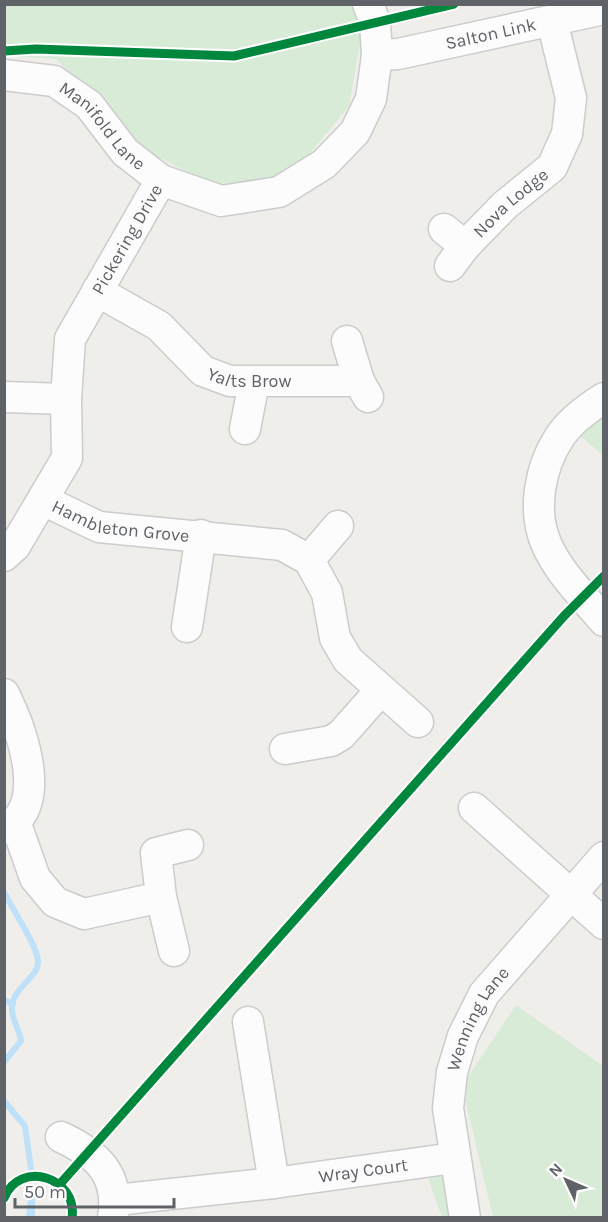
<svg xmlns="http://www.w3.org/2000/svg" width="608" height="1222" viewBox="0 0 608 1222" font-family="Karla,sans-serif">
<rect width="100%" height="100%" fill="#efeeea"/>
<g fill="#d8ebd6">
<path d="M362,4L366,10L349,106L292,175L212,185L147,151L56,59L5,56L4,5Z"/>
<path d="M603,403V455L568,426Z"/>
<path d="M516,1005L603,1066V1217H493L462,1086Z"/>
<path d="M442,1171L456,1217H442L427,1175Z"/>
</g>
<path fill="#bfe0f9" d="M29,1188H35V1217H26Z"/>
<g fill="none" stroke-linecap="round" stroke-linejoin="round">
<g stroke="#bfe0f9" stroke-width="6">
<path d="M4,892C12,909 39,948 38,963C37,979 11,988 12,1010C12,1021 20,1030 21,1041L4,1062"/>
<path d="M4,1000L13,1004"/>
<path d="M4,1101L25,1126L31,1169"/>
</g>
<g stroke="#cbcccc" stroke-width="33">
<g id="minor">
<path id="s1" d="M377,55L398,54L604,9"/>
<path id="s2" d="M4,75L54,81L89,105L125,152L161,180L221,201L279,192L324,164L355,132L371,99L377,55L375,22L368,4"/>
<path d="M444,229L465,246"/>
<path id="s3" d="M450,266L465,246L505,205L552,167L567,134L571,98L552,21"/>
<path id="s4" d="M97,291L159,326L203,371L230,381H359"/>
<path d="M347,341L359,381L368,397"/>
<path d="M4,397L66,399"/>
<path d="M604,398C588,408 569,422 559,438C540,467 532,510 546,543C558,572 584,597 604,621"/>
<path d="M245,429L254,382"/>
<path id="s5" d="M43,500L99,527L282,545L309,560L327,593L335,638L348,660L418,722"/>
<path id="s6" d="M4,556L15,546L67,458L66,399L70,339L161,180"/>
<path d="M309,560L338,526"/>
<path d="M187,627L201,535"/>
<path d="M4,694C21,728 51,807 4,829"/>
<path d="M285,749L331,741L341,735L380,691"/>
<path d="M474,808L604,924"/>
<path d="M16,824L35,878L55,902L84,914L161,897"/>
<path d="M174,951L161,897L156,853L188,845"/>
<path d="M248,1022L274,1183"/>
<path d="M61,1137C97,1154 120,1174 113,1218"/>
<path id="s7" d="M116,1200L274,1183L454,1158"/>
<path id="s8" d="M465,1218L448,1108L452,1072L463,1036L484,994L604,857"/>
</g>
</g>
<use href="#minor" stroke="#fdfcfc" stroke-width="30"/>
<g stroke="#fff" stroke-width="13">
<g id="cycleway">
<path d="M4,51L36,49L234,56L454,4"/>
<path d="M60,1184L564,616L604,576"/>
<path d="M4,1198C20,1159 78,1177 72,1218"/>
</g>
</g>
<use href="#cycleway" stroke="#00873e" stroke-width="9"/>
</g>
<g text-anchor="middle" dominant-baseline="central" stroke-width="4.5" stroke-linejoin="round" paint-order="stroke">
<g font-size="18" fill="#5f6368" stroke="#fff">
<text stroke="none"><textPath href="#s1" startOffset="116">Salton Link</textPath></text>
<text stroke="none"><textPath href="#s2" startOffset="117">Manifold Lane</textPath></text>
<text stroke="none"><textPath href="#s3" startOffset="88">Nova Lodge</textPath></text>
<text stroke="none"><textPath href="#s6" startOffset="351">Pickering Drive</textPath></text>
<text stroke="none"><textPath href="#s4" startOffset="182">Yalts Brow</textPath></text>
<text stroke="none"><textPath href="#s5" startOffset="82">Hambleton Grove</textPath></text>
<text stroke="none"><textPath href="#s8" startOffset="207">Wenning Lane</textPath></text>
<text stroke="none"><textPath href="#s7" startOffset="249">Wray Court</textPath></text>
</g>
</g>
<rect width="608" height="1222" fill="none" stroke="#5f6368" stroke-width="12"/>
<g transform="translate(566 1180) rotate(314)" stroke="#ffffff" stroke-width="4.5" paint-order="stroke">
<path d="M0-4.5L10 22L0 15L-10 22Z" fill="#5f6368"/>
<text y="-9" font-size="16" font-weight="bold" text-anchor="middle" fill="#5f6368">N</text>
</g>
<path d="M15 1198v9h159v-9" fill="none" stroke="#5f6368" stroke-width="3"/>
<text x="24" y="1198" font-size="18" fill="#5f6368" stroke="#ffffff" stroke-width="4.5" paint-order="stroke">50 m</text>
</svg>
